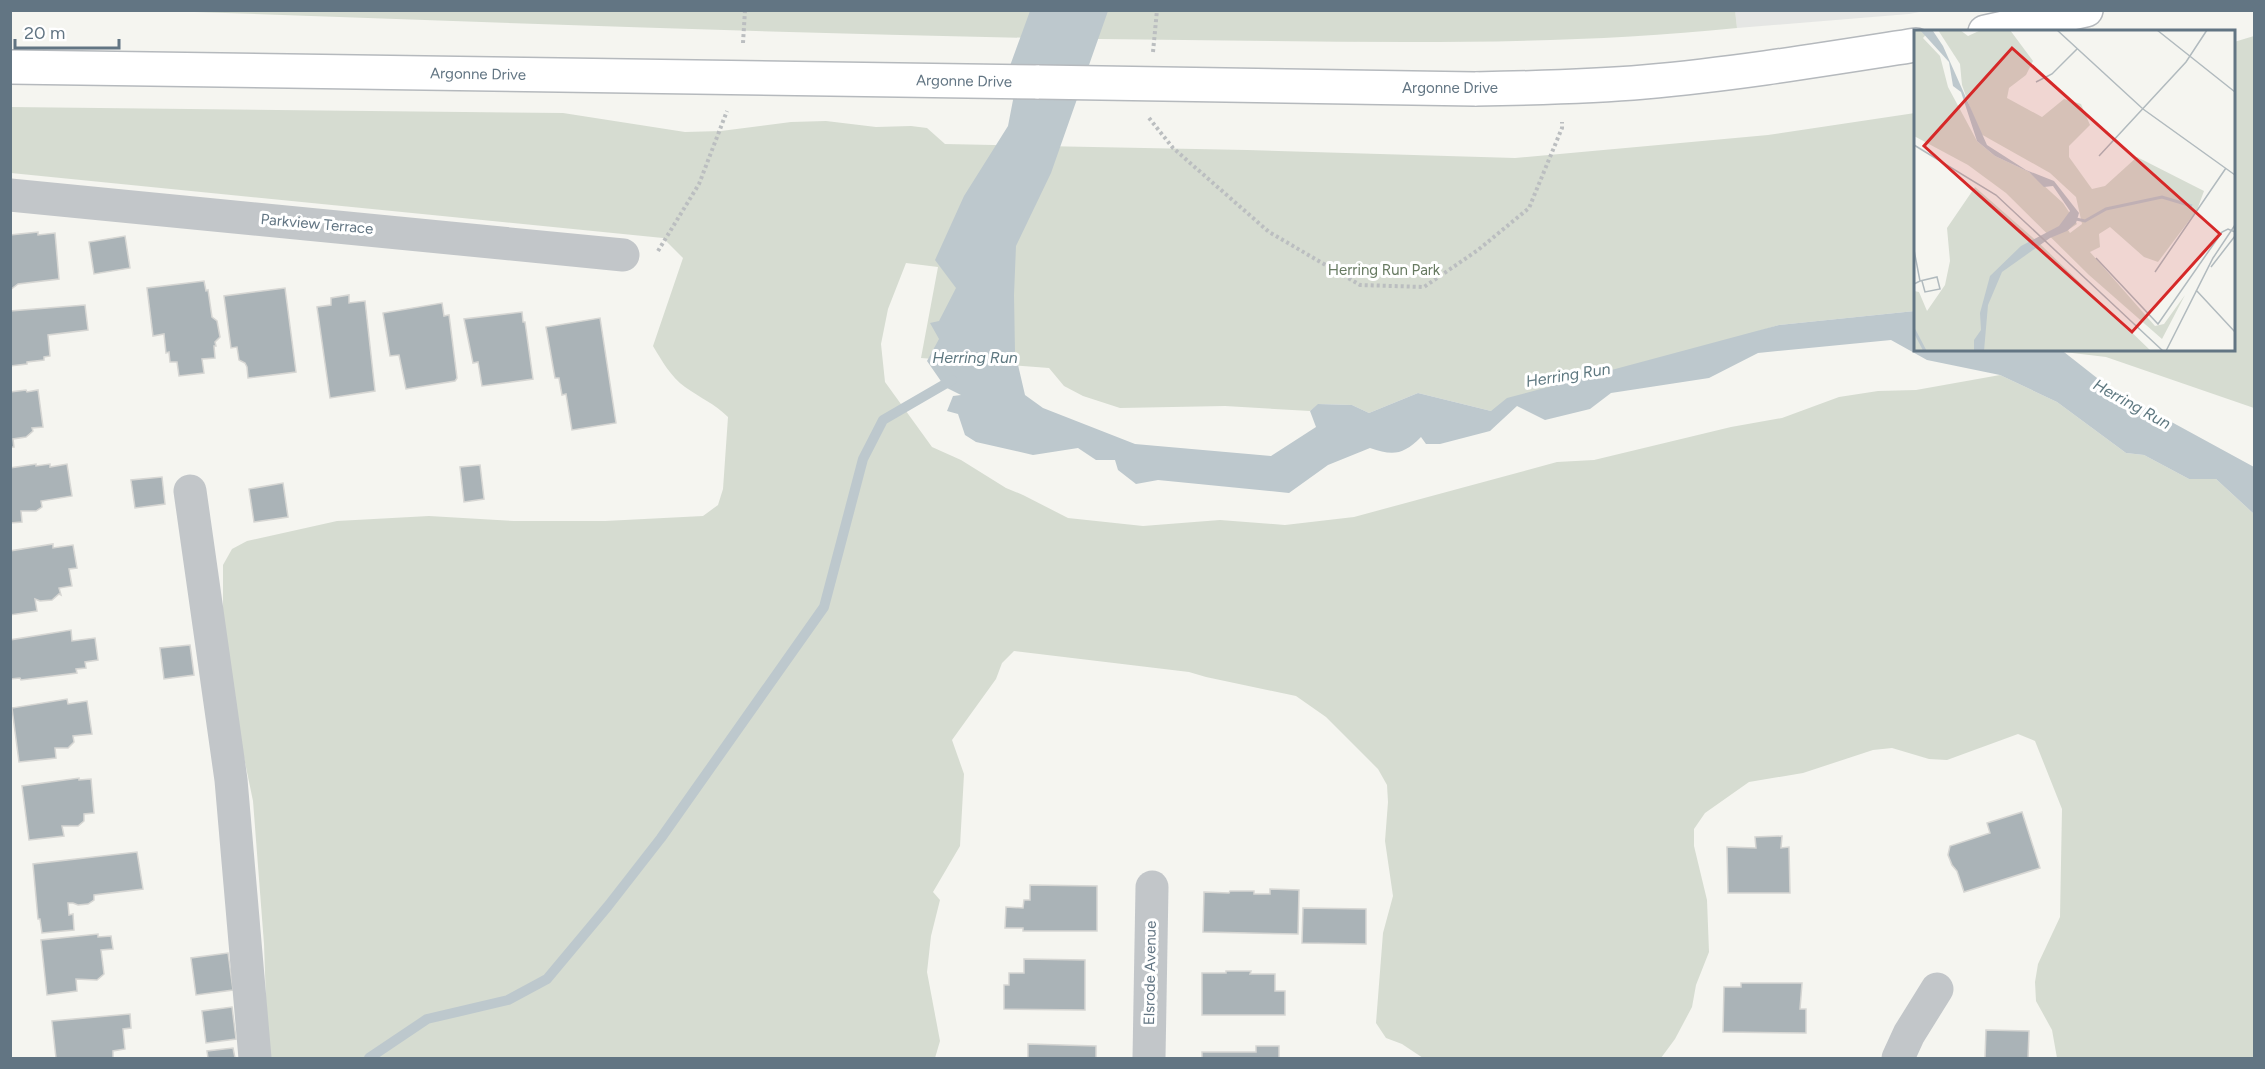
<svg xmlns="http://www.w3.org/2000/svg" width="2265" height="1069" viewBox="0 0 2265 1069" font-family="Figtree,sans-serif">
<rect width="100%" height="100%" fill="#f5f5f0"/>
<path fill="#e5e6e4" d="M1735,11H1925L1909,14L1737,28Z"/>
<g fill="#d6dcd1">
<path d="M1735,10L1737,28C1553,47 1368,42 1184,40C844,37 504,22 164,11Z"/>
<path d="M2254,36V408L2106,357L2064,352L2058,350H2234V42Z"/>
<path d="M10,107L563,113L685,132L721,131L791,122L826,121L876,127L911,126L927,128L945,144L1247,150L1515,158L1768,135L1915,113V311L1779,325L1491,411L1418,393L1369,413L1352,405L1319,404L1310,411L1225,406L1120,408L1083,396L1064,386L1049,368L921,358L938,267L906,263L888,309L881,344L885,382L932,447L961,460L1006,488L1023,495L1068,518L1143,526L1220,520L1285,525L1354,517L1557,462L1594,460L1731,427L1782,418L1839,397L1878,391L1916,390L2000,375L2057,402L2126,453L2144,455L2189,479H2216L2254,514V1058H2057L2052,1030L2036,1001L2035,982L2038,964L2060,917L2062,809L2035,741L2018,734L1947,760L1929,759L1892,748L1873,750L1803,773L1749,782L1705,813L1694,829V846L1707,900L1709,952L1696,985L1692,1007L1675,1039L1661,1058H1423L1402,1044L1386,1038L1376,1023L1383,933L1393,896L1385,841L1388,802L1387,785L1378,769L1326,717L1296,696L1206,677L1189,672L1014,651L1002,663L996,679L952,740L964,774L960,846L933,892L940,900L931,936L927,972L940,1041L935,1058H268L264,944L253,801L230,690L223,618V565L232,549L247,541L337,521L429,516L514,521H605L703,516L718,505L723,489L728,417C714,403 700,398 685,387C671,377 662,361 653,346L683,258L663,238L11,173Z"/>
</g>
<path fill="#bdc8cd" d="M1030,11H1108L1051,173L1016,246L1014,295L1015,352L1025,395L1043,408L1135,444L1271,456L1316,427L1310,411L1318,404L1352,405L1369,413L1418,393L1491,411L1507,398L1779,325L1915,311L1916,350H2058L2064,352L2111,389L2254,467V514L2216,479H2189L2144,455L2126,453L2057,402L2000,375L1927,360L1891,340L1758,353L1709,378L1611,393L1590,409L1545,420L1517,406L1490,431L1440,444H1426L1421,437C1403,455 1393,456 1370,448L1328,465L1289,493L1158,480L1136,484L1118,470L1115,460H1096L1078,448L1033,455L976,442L965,435L958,414L947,411L953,396L961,395L945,387L927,361L939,339L930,323L939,321L956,288L935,260L964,196L1008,126L1013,100L1007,74Z"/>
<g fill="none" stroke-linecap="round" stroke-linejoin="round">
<path stroke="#bdc8cd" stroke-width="10" d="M369,1058L427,1019L508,1000L547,979L608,906L661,838L824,607L863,459L883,420L952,380"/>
</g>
<g fill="#aab3b7" stroke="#d6d6d3" stroke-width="1.5">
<path d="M38,232V235L55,233L59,279L18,284L10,290V235Z"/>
<path d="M125,236L130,268L94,274L89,242Z"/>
<path d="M204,281L206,291L208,290L212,317L217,321L220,337L215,342L216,346H214L215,358L202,359L204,373L179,376L177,362H170L169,352L166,353L164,334L153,336L147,288Z"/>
<path d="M285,288L296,372L248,378L247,367L245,363L239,360L237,347L231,348L224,296Z"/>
<path d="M349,295V303L365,301L375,391L330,398L317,307L331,305V298Z"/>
<path d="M442,303L444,316L449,315L457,378L455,381L406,389L399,355L390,356L383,313Z"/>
<path d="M85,305L88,330L48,335L50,356L44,357V360L27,362V364L10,366V311Z"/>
<path d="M522,312L523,322H525L533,379L482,386L478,362L473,363L464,319Z"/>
<path d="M600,318L616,423L572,430L566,394L562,395L559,378H555L546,327Z"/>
<path d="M26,390L27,392L38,390L43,427L32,428L33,431L26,437L13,439L14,447H10V392Z"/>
<path d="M36,464V466L50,464V467L67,464L72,496L41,501L42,507L36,511H21L22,522L10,523V468Z"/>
<path d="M480,465L484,499L464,502L460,467Z"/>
<path d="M162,477L165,504L135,508L131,480Z"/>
<path d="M283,483L288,517L254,522L249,489Z"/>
<path d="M53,544V548L73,545L77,568L69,569L72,586L59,588L61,595L59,594L52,600L40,601L35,599L37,611L10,615V551Z"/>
<path d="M71,630L72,641L95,638L98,660L85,662L86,668L76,669L77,673L21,680L20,678L10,679V640Z"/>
<path d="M190,645L194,675L164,679L160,648Z"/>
<path d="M67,699L68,704L87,701L92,734L73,736L74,742L68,748H55L56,758L19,762L12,708Z"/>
<path d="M79,778V780L91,779L94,813L84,814V821L78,826H62L64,836L29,840L22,786Z"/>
<path d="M2022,812L2040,868L1964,892L1957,871L1952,865L1948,855L1950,846L1990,833L1987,823Z"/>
<path d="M1782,836L1781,848L1789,847L1790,893H1728L1727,847L1756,848L1755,837Z"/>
<path d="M137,852L143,889L94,895V900L88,904L78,905L73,903H68L69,915L73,914L74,930L42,933L40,919H38L33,864Z"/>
<path d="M1030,885L1097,886V931H1023V928H1005L1006,907L1023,908L1024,900H1030Z"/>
<path d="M1270,889L1299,890L1298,934L1203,932L1204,892L1229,893L1230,891H1254V894H1270Z"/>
<path d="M1303,908L1366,909V944L1302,943Z"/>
<path d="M98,934V937L111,936L113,949L101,950L104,974L97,980L76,979L77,991L47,995L41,940Z"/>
<path d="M228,953L233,990L196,995L191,958Z"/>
<path d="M1024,959L1085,960V1010L1004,1009V985H1009V973H1024Z"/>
<path d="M1226,971H1251L1250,974H1275V991H1285V1015H1202V973H1226Z"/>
<path d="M1741,983H1802L1800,1009H1806V1033L1723,1032L1724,987H1741Z"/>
<path d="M232,1007L236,1039L206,1043L202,1011Z"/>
<path d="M130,1014L131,1028L123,1029L125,1049L113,1051V1058H56L52,1021Z"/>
<path d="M1986,1030L2029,1031L2028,1058H1985Z"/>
<path d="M1028,1044L1096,1046V1058H1028Z"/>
<path d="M1256,1046H1279V1058H1202V1052H1256Z"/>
<path d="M233,1048L235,1058H208L207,1051Z"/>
</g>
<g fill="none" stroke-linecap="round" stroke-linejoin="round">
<g stroke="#b5b9bd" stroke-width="36">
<g id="major">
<path d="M1985,32L2086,10"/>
<path d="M10,67L1039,82"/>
<path d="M1475,89C1532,88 1588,87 1644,82C1735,74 1826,59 1916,45"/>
</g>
</g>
<g stroke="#bbbec0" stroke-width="4" stroke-dasharray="3 3" stroke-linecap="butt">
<path d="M743,43L745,10"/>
<path d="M1153,52L1157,10"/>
<path d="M1149,118L1173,148L1269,232L1360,285L1424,287L1478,250L1529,208L1562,128V122"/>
<path d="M658,251L699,184L727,111"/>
</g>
<g stroke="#c2c6c9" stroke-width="33">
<path d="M10,195L623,255"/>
<path d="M190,491L231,780L255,1058"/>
<path d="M1149,1058L1152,887"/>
<path d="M1898,1058L1909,1034L1937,989"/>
</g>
<use href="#major" stroke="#fff" stroke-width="33"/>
<g stroke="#b5b9bd" stroke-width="36" stroke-linecap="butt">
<path id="major-bridge" d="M1039,82L1475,89"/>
</g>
<use href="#major-bridge" stroke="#fff" stroke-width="33"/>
</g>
<g text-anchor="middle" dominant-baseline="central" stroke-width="6" stroke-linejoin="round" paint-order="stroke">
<g font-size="15" fill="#627583" stroke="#fff">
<text transform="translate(478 74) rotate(1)">Argonne Drive</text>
<text transform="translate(964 81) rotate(1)">Argonne Drive</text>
<text x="1450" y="88">Argonne Drive</text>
<text transform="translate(317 224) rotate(5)">Parkview Terrace</text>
<text transform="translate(1150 973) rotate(-89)">Elsrode Avenue</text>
</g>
<g font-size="15" fill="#677a61" stroke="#fff">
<text x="1384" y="270">Herring Run Park</text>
</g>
<g font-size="16" font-style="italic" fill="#5e7880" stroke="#fff">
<text x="975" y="357">Herring Run</text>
<text transform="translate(1568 375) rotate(-9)">Herring Run</text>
<text transform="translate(2132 404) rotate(29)">Herring Run</text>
</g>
</g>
<g transform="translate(1914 30)">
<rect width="321" height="321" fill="#f5f5f0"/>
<path d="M0,0H16L9,8L26,26L34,57L63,111L81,126L115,142L149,173L163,194L154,200L156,203L168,194L162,167L136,143L65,103L48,55L46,34L24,0H46L54,6L67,0H96L119,31L112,45L95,58L93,68L128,87L150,69L167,74L176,95L155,116V127L178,159L191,156L223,127L290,161L283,180L244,232L230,227L196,197L185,204L186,217L176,222L241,296L250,294L271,265L248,309L175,245L92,163L54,135L0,106ZM61,157L127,215L237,321H0V261L5,262L13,281L31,255L36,231L33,198Z" fill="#d6dcd1"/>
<path d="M6,0L19,1L29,16L73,115L112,140L140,151L165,183L162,193L153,201L136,208L88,242L74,275L70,321H60V310L67,300L66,283L76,246L107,216L145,196L156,181L139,156L130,157L115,142L81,126L63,111L47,62L39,56L35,32Z" fill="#bdc8cd"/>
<path fill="none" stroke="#bdc8cd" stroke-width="3" d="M162,189L171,191L192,179L248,167L278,176M0,300L11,321"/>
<path fill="none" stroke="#b1babe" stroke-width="1.5" d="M143,0L229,79L321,145M243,0L321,62M122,52L138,44L163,19M0,115L82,165L249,321M185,126L272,32L293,0M0,220L6,251M182,228L244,294L308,202L314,199L321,202M297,237L321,206M241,242L312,138M0,254L6,251L23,247L26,259L11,262L8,251M282,260L321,302M252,321L299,228L321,195"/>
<path fill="#d62828" fill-opacity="0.15" stroke="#d62828" stroke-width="3" d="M98,18L306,204L218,302L10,116Z"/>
<rect width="321" height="321" fill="none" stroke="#627583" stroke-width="3"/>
</g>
<rect width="2265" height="1069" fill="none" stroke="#627583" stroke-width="24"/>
<path d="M15 39v9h104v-9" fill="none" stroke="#627583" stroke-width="3"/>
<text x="24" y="39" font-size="18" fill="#627583" stroke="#ffffff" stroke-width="4.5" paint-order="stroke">20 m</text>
</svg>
